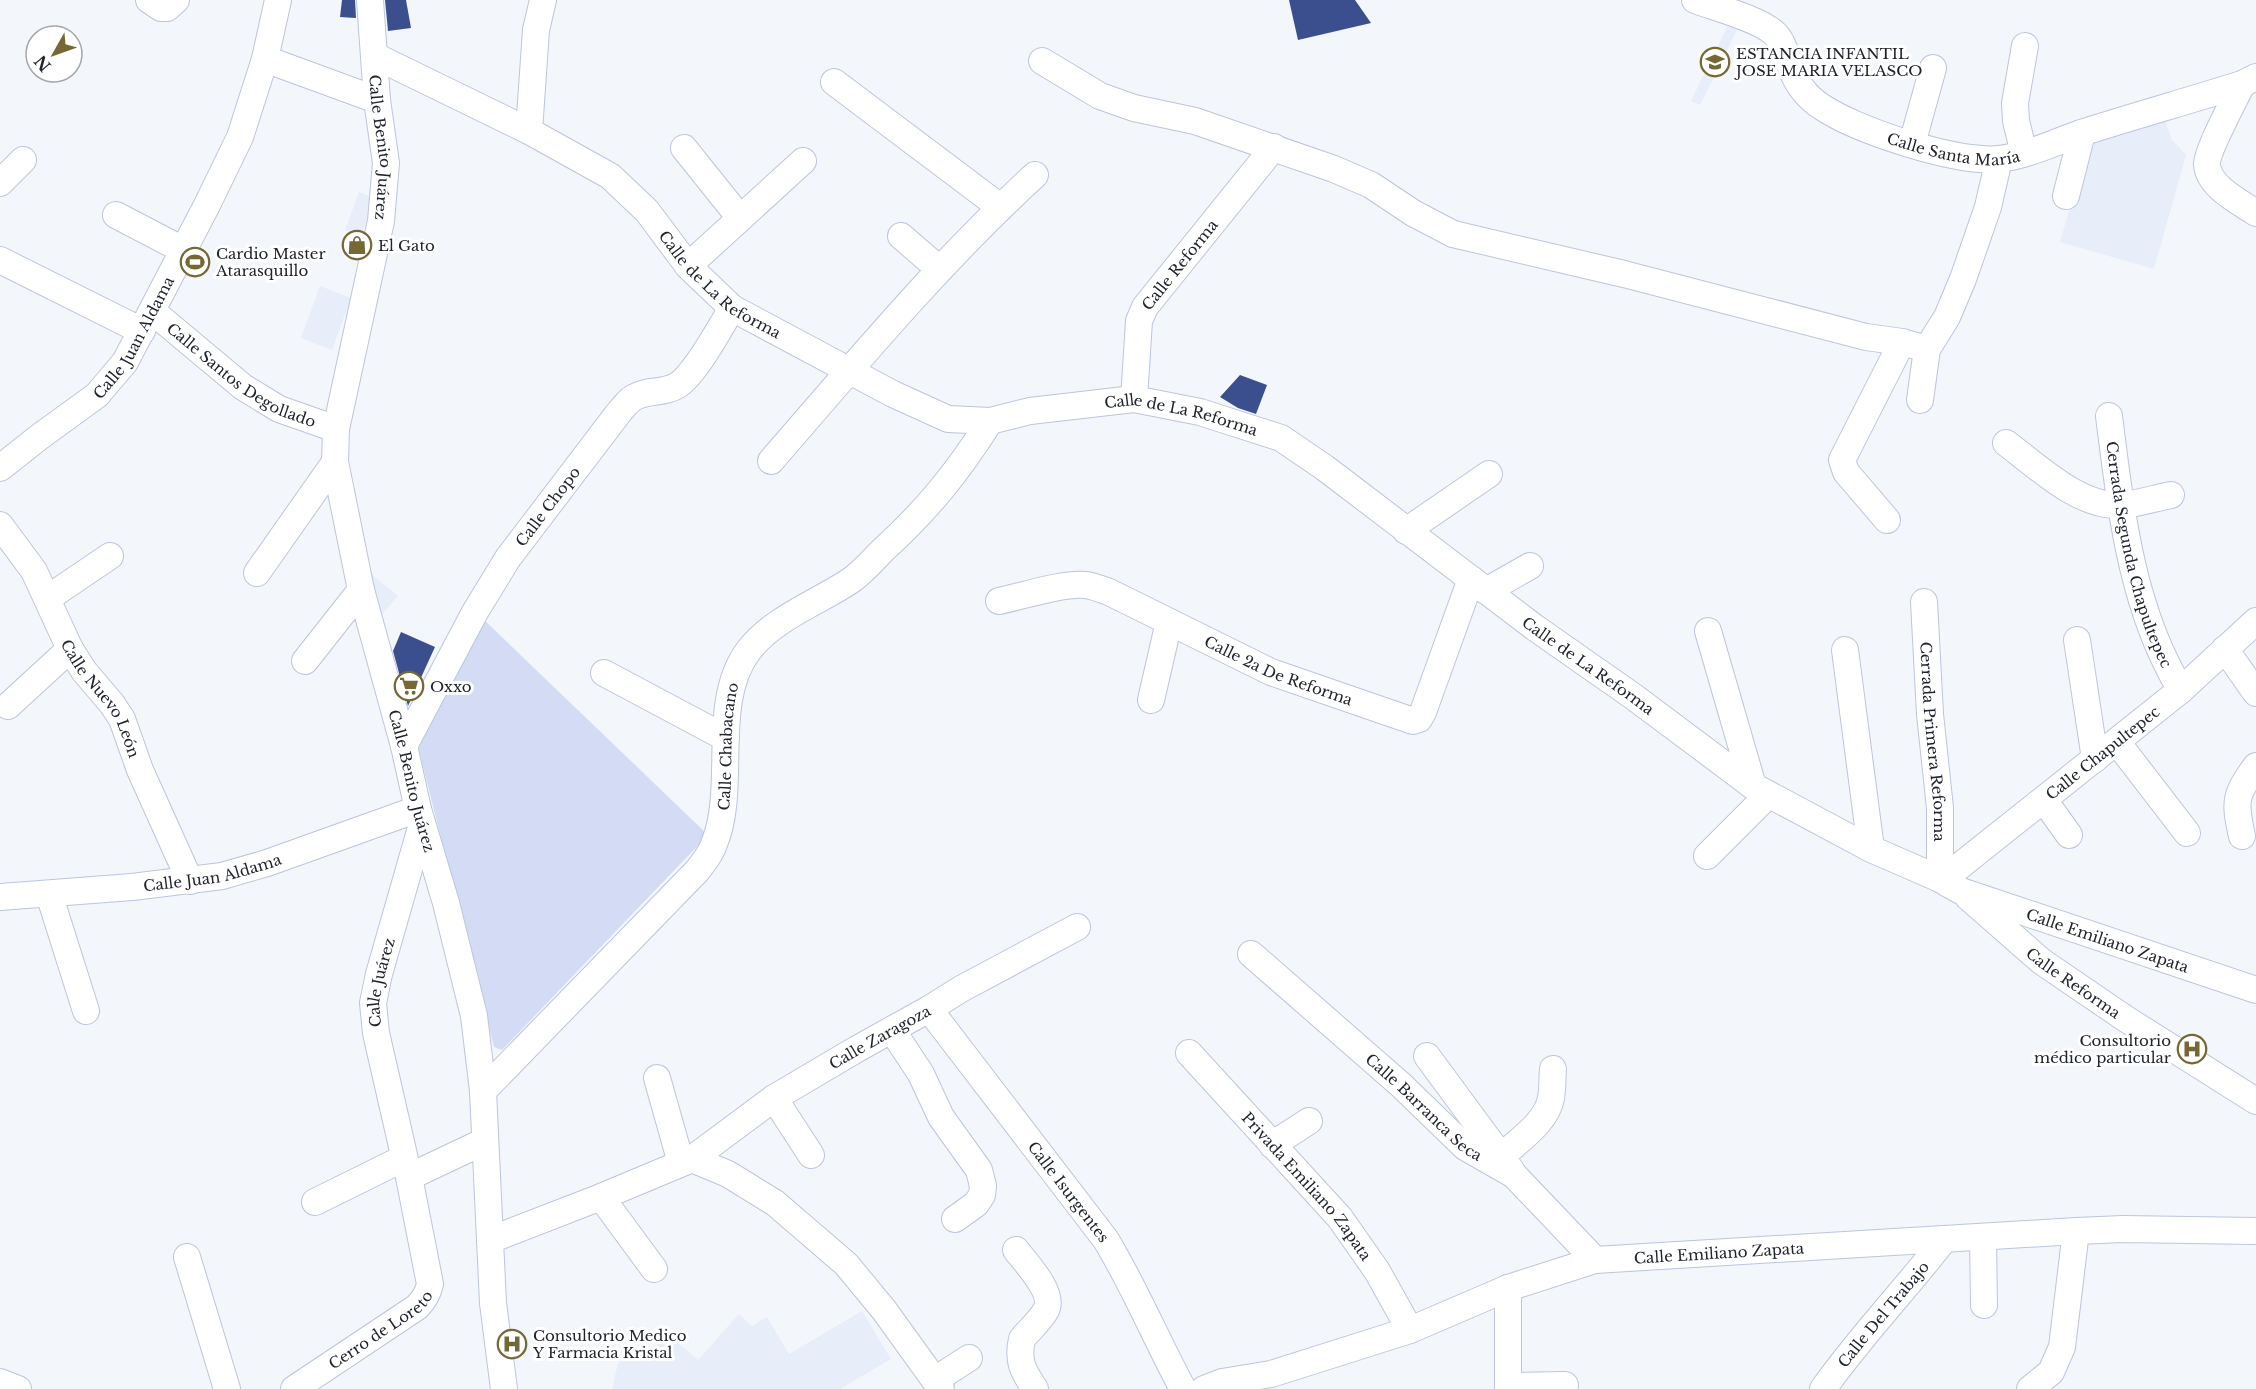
<svg xmlns="http://www.w3.org/2000/svg" width="2256" height="1389" viewBox="0 0 2256 1389" font-family="'Libre Baskerville',serif">
<rect width="100%" height="100%" fill="#f3f6fb"/>
<g fill="#e8edfa">
<path d="M1728,25L1737,30L1700,105L1691,101Z"/>
<path d="M2164,118L2172,140L2186,155L2154,269L2060,242L2088,144Z"/>
<path d="M359,192L375,198L361,236L345,230Z"/>
<path d="M320,286L351,298L332,350L301,338Z"/>
<path d="M364,568L398,596L377,620Z"/>
<path d="M862,1311L891,1359L840,1389H612L618,1363L672,1338L698,1360L739,1314L752,1326L767,1317L789,1354Z"/>
</g>
<path fill="#d3dcf4" d="M480,616L708,835L502,1050L494,1047L415,735Z"/>
<g fill="#3b4f8f">
<path d="M342,0H355L356,18L340,17Z"/>
<path d="M385,0H406L411,28L388,31Z"/>
<path d="M1289,0H1355L1371,23L1298,40Z"/>
<path d="M1240,375L1267,385L1256,414L1238,408L1220,397Z"/>
<path d="M401,632L435,647L408,706L393,651Z"/>
</g>
<g fill="none" stroke-linecap="round" stroke-linejoin="round">
<g stroke="#bcc5dd" stroke-width="28">
<g id="minor">
<path d="M149,0L161,8H167L176,0"/>
<path id="s1" d="M370,0L377,100L386,163L381,221L336,429L335,462L361,590L404,746L418,809L446,903L474,1016L483,1091L493,1303L504,1389"/>
<path id="s2" d="M1695,0C1716,8 1764,20 1777,36C1784,44 1786,55 1790,65C1796,83 1806,97 1822,107C1858,131 1956,163 1999,159C2027,156 2055,142 2081,133C2134,116 2188,101 2242,84L2256,77"/>
<path id="s3" d="M375,56L529,131L610,176L647,211L688,266L732,308L893,394L948,419L990,421L1030,411L1134,399L1200,412L1281,438L1325,468L1534,627L1634,697L1753,786L1871,849L1940,879L1961,891L2256,990"/>
<path d="M265,59L377,100"/>
<path d="M1042,61L1100,96L1134,108L1195,121L1334,169L1371,185L1413,213L1453,234L1624,274L1866,337L1902,342L1927,349"/>
<path d="M834,82L1000,207"/>
<path d="M2242,84C2235,99 2206,152 2207,165C2209,187 2240,202 2256,213"/>
<path d="M529,131L536,30L543,0"/>
<path d="M1912,144L1933,68"/>
<path d="M684,148L740,218"/>
<path d="M2024,153L2016,121L2015,103L2025,46"/>
<path d="M0,183L23,160"/>
<path d="M2066,196L2082,133"/>
<path d="M116,215L183,250"/>
<path d="M901,236L939,269"/>
<path d="M0,260L142,331"/>
<path d="M688,266L803,161"/>
<path id="s4" d="M152,311L243,387L279,409L336,429"/>
<path id="s5" d="M1134,399L1139,321L1145,307L1274,147"/>
<path d="M1920,400L1927,349L1947,317L1963,279L1988,207L1999,159"/>
<path id="s6" d="M2109,416C2121,510 2131,608 2181,690"/>
<path d="M2006,443C2037,466 2080,508 2121,505C2138,504 2155,498 2171,495"/>
<path d="M771,461C856,363 939,263 1035,175"/>
<path id="s7" d="M0,468L38,438L97,395L125,362L207,205L240,137L265,59L278,0"/>
<path d="M1887,520L1846,472L1842,460L1902,342"/>
<path id="s8" d="M0,525L34,571L70,649L84,671L112,704L122,719L140,770L190,881"/>
<path d="M1406,531L1489,474"/>
<path d="M257,573L335,462"/>
<path d="M1486,591L1530,566"/>
<path d="M48,598L110,556"/>
<path id="s9" d="M999,601C1023,596 1062,583 1085,585C1094,586 1101,589 1109,592L1271,672L1413,721L1419,719L1423,712L1471,579"/>
<path id="s10" d="M1924,602L1930,714L1940,808V879"/>
<path d="M1708,631L1753,786"/>
<path d="M2077,640L2095,759"/>
<path d="M2225,649L2256,693"/>
<path d="M1845,650L1871,849"/>
<path d="M305,661L361,590"/>
<path d="M604,673L726,738"/>
<path d="M1151,700L1169,622"/>
<path d="M8,706L70,649"/>
<path d="M2117,742L2187,833"/>
<path id="s11" d="M404,746L475,612L508,558L620,411C624,407 628,401 633,398C647,389 664,394 678,385C696,373 720,328 732,308"/>
<path d="M2044,800L2069,835"/>
<path d="M2242,836C2234,801 2235,795 2256,766"/>
<path d="M1707,856L1767,796"/>
<path id="s12" d="M1948,884L1956,869L2181,690L2256,621"/>
<path d="M49,894L86,1011"/>
<path id="s13" d="M0,897L132,887L222,876L267,863L418,809"/>
<path id="s14" d="M1968,897L2041,961L2126,1019L2256,1101"/>
<path id="s15" d="M1251,954L1401,1085L1465,1147L1514,1175L1595,1260"/>
<path id="s16" d="M929,1009L1106,1240C1135,1288 1156,1339 1183,1389"/>
<path d="M892,1030L921,1074L941,1117L979,1170L983,1186L982,1195L976,1204L955,1219"/>
<path id="s17" d="M1189,1053L1340,1218L1377,1271L1410,1330"/>
<path d="M1427,1056L1511,1170"/>
<path d="M657,1078L681,1163"/>
<path id="s18" d="M483,1091L697,871C703,863 711,854 714,844C738,787 709,702 749,650C774,618 817,603 850,581C862,573 873,560 883,550C927,510 958,472 990,421"/>
<path d="M774,1098L811,1155"/>
<path d="M1272,1145L1309,1121"/>
<path d="M1502,1156C1519,1140 1547,1122 1551,1098C1553,1088 1552,1078 1553,1069"/>
<path d="M692,1159L728,1174L775,1203L846,1264L884,1310L941,1389"/>
<path d="M409,1177L485,1141"/>
<path d="M601,1197L654,1269"/>
<path d="M315,1202L404,1158"/>
<path d="M1983,1238L1984,1305"/>
<path id="s19" d="M490,1240L601,1197L692,1159L774,1098L857,1049L929,1009L961,989L1077,927"/>
<path d="M1016,1250C1026,1263 1055,1293 1046,1310C1041,1320 1029,1330 1022,1339C1017,1361 1023,1371 1035,1389"/>
<path d="M187,1257L227,1389"/>
<path d="M1508,1288V1389"/>
<path d="M935,1380L969,1358"/>
<path d="M0,1382L18,1389"/>
<path d="M1509,1386L1565,1385"/>
<path id="s20" d="M294,1389L417,1307C424,1300 428,1294 430,1284L409,1177L376,1033L373,1003L379,974L422,824"/>
<path id="s21" d="M1204,1389L1222,1382L1271,1374L1410,1330L1508,1288L1595,1260L2076,1231L2123,1229L2256,1231"/>
<path id="s22" d="M1823,1389C1860,1337 1904,1291 1943,1241"/>
<path d="M2030,1389L2051,1372L2062,1347L2076,1231"/>
</g>
</g>
<use href="#minor" stroke="#fff" stroke-width="26"/>
</g>
<defs>
<g id="school-ring" transform="scale(1.5)"><circle r="9.5" fill="#fff" stroke="#756835" stroke-width="1.5"/><path d="M0-5L7-2L0 1L-7-2ZM-4 1L0 2.5L4 1V4Q0 6-4 4Z" fill="#756835"/></g>
<g id="shop-ring" transform="scale(1.5)"><circle r="9.5" fill="#fff" stroke="#756835" stroke-width="1.5"/><path d="M-5-2.5h2.3a2.7 3.5 0 0 1 5.4 0H5L5.5 6h-11ZM-1.5-2.5h3a1.5 2.3 0 0 0-3 0Z" fill="#756835"/></g>
<g id="stadium-ring" transform="scale(1.5)"><circle r="9.5" fill="#fff" stroke="#756835" stroke-width="1.5"/><path d="M0-5a6.5 5 0 1 0 0 10a6.5 5 0 1 0 0-10ZM-3.5-1.8h7v3.6h-7Z" fill="#756835"/></g>
<g id="supermarket-ring" transform="scale(1.5)"><circle r="9.5" fill="#fff" stroke="#756835" stroke-width="1.5"/><path d="M-6-5.5h2.5l.6 2H6L4.5 2H-2.5L-4.4-4H-6ZM-1.5 3.2a1.3 1.3 0 1 0 .1 0ZM3 3.2a1.3 1.3 0 1 0 .1 0Z" fill="#756835"/></g>
<g id="hospital-ring" transform="scale(1.5)"><circle r="9.5" fill="#fff" stroke="#756835" stroke-width="1.5"/><path d="M-5-5h3v3.5h4V-5h3V5h-3V1.5h-4V5h-3Z" fill="#756835"/></g>
</defs>
<g fill-rule="evenodd">
<use href="#school-ring" x="1715" y="62"/>
<use href="#shop-ring" x="357" y="245"/>
<use href="#stadium-ring" x="195" y="262"/>
<use href="#supermarket-ring" x="409" y="686"/>
<use href="#hospital-ring" x="2192" y="1049"/>
<use href="#hospital-ring" x="512" y="1344"/>
</g>
<g text-anchor="middle" dominant-baseline="central" stroke-width="6" stroke-linejoin="round" paint-order="stroke">
<g font-size="15" fill="#20242d" stroke="#fff" text-anchor="start">
<text x="1736" y="53">ESTANCIA INFANTIL<tspan x="1736" dy="17">JOSE MARIA VELASCO</tspan></text>
<text x="378" y="245">El Gato</text>
<text x="216" y="253">Cardio Master<tspan x="216" dy="17">Atarasquillo</tspan></text>
<text x="430" y="686">Oxxo</text>
<text x="2171" y="1040" text-anchor="end">Consultorio<tspan x="2171" dy="17">médico particular</tspan></text>
<text x="533" y="1335">Consultorio Medico<tspan x="533" dy="17">Y Farmacia Kristal</tspan></text>
</g>
<g font-size="15" fill="#20242d" stroke="#fff">
<text stroke="none"><textPath href="#s2" startOffset="316">Calle Santa María</textPath></text>
<text stroke="none"><textPath href="#s1" startOffset="148">Calle Benito Juárez</textPath></text>
<text stroke="none"><textPath href="#s5" startOffset="148">Calle Reforma</textPath></text>
<text stroke="none"><textPath href="#s3" startOffset="420">Calle de La Reforma</textPath></text>
<text stroke="none"><textPath href="#s7" startOffset="190">Calle Juan Aldama</textPath></text>
<text stroke="none"><textPath href="#s4" startOffset="111">Calle Santos Degollado</textPath></text>
<text stroke="none"><textPath href="#s3" startOffset="924">Calle de La Reforma</textPath></text>
<text stroke="none"><textPath href="#s11" startOffset="280">Calle Chopo</textPath></text>
<text stroke="none"><textPath href="#s6" startOffset="142">Cerrada Segunda Chapultepec</textPath></text>
<text stroke="none"><textPath href="#s3" startOffset="1410">Calle de La Reforma</textPath></text>
<text stroke="none"><textPath href="#s9" startOffset="300">Calle 2a De Reforma</textPath></text>
<text stroke="none"><textPath href="#s8" startOffset="202">Calle Nuevo León</textPath></text>
<text stroke="none"><textPath href="#s10" startOffset="140">Cerrada Primera Reforma</textPath></text>
<text stroke="none"><textPath href="#s18" startOffset="438">Calle Chabacano</textPath></text>
<text stroke="none"><textPath href="#s12" startOffset="204">Calle Chapultepec</textPath></text>
<text stroke="none"><textPath href="#s1" startOffset="796">Calle Benito Juárez</textPath></text>
<text stroke="none"><textPath href="#s13" startOffset="214">Calle Juan Aldama</textPath></text>
<text stroke="none"><textPath href="#s3" startOffset="2002">Calle Emiliano Zapata</textPath></text>
<text stroke="none"><textPath href="#s20" startOffset="483">Calle Juárez</textPath></text>
<text stroke="none"><textPath href="#s14" startOffset="136">Calle Reforma</textPath></text>
<text stroke="none"><textPath href="#s19" startOffset="442">Calle Zaragoza</textPath></text>
<text stroke="none"><textPath href="#s15" startOffset="231">Calle Barranca Seca</textPath></text>
<text stroke="none"><textPath href="#s17" startOffset="178">Privada Emiliano Zapata</textPath></text>
<text stroke="none"><textPath href="#s16" startOffset="230">Calle Isurgentes</textPath></text>
<text stroke="none"><textPath href="#s21" startOffset="537">Calle Emiliano Zapata</textPath></text>
<text stroke="none"><textPath href="#s22" startOffset="96">Calle Del Trabajo</textPath></text>
<text stroke="none"><textPath href="#s20" startOffset="105">Cerro de Loreto</textPath></text>
</g>
</g>
<g transform="translate(54 54) rotate(230)"><circle r="28" fill="#ffffff" stroke="#a6a7ab" stroke-width="1.5"/>
<path d="M0-4.5L10 22L0 15L-10 22Z" fill="#756835"/>
<text y="-9" font-size="16" font-weight="bold" text-anchor="middle" fill="#20242d">N</text>
</g>
</svg>
